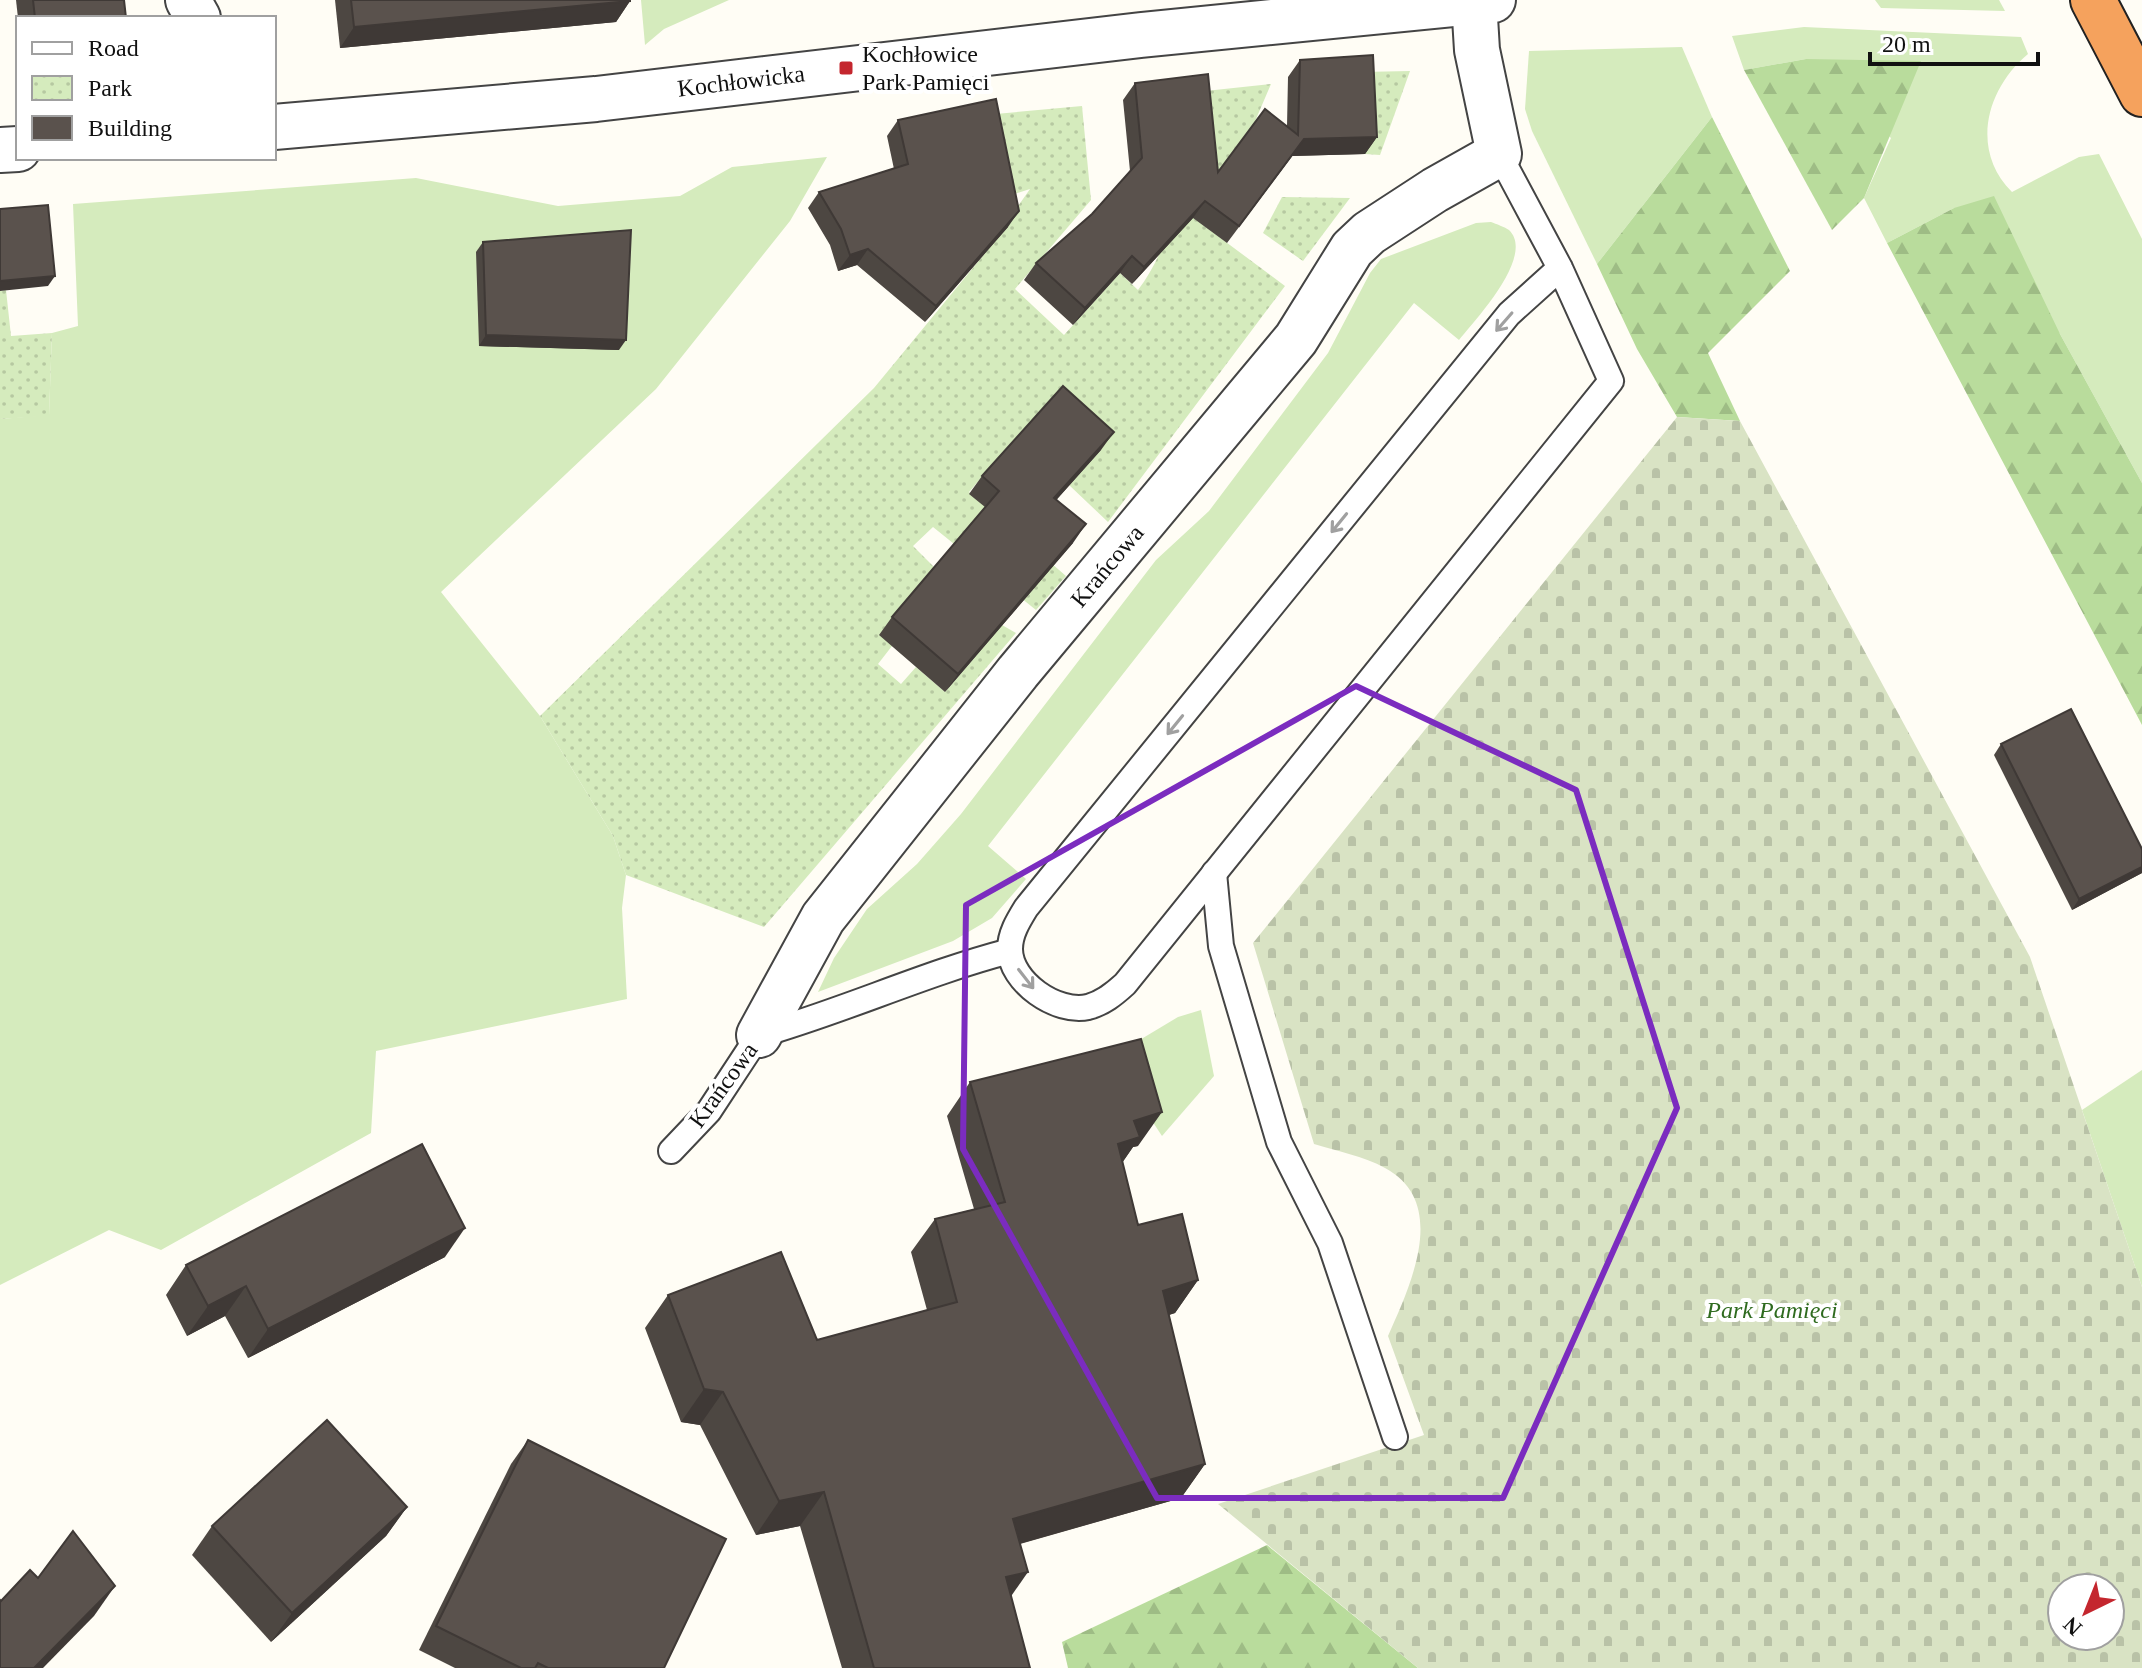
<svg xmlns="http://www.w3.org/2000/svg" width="2142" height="1668" viewBox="0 0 2142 1668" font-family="Georgia,serif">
<defs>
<pattern id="forest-firs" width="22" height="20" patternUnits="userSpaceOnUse" patternTransform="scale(2)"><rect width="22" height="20" fill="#b9dc9c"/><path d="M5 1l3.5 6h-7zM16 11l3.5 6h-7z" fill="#9ebc85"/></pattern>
<pattern id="cemetery-stones" width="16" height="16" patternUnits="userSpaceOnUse" patternTransform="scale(2)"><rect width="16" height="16" fill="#d9e3c4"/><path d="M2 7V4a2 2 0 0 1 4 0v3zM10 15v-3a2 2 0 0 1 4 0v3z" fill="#b9c2a7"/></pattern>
<pattern id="park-dots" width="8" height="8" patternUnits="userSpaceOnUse" patternTransform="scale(2)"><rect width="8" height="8" fill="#d5ebbd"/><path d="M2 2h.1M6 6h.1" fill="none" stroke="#b6c8a1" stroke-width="1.8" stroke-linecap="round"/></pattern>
</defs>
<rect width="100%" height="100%" fill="#fffdf5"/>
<g fill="#d5ebbd">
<path d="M641,0H729L664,29L645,45Z"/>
<path d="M1875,0H1999L2005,11L1881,8Z"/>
<path d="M1804,27L2021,37L2028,54C1986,89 1970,150 2012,192L2079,157L2099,154L2142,239V483L2060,334L1954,208L1887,243L1864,198L1891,138L1806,59L1744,70L1732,36Z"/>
<path d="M1682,47L1712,117L1597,264L1532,131L1525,109L1529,51Z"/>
<path d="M827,157L790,221L656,389L441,592L540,716L613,836L626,875L622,908L627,999L376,1051L371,1133L161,1250L109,1230L0,1285V419L49,415L52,333L78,326L73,204L416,178L558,206L680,196L732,167Z"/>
<path d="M1491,222C1496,224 1505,227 1509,230C1536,256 1474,321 1459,340L1414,303L988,846L1026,879L992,918L953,941L818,992L834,958L867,909L917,864L961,814L1156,560L1209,511L1328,353L1370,273L1381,259L1476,223Z"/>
<path d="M1201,1010L1214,1076L1162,1136L1139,1101L1128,1047L1178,1017Z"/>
<path d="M2142,1070V1287L2082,1110Z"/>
</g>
<g fill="url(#forest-firs)">
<path d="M1806,59L1921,61L1864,198L1832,230L1744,70Z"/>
<path d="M1712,117L1790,271L1708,353L1740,421L1677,417L1637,349L1597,264Z"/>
<path d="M1994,196L2060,334L2142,483V725L1887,243L1954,208Z"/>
<path d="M1267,1545L1418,1668H1068L1062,1642Z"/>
</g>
<path fill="url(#cemetery-stones)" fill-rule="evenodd" d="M1677,417L1740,421L2030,957L2142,1287V1668H1418L1218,1504L1424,1435L1388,1336C1410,1286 1450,1203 1385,1168C1364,1156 1336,1151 1314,1144L1253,943ZM2062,1588H2110V1636H2062Z"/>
<g fill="url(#park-dots)">
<path d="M1410,71L1380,155L1365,154L1361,72Z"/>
<path d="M1271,84L1253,126L1191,216L1285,286L1108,522L1069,485L1101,450L987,471L969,492L1066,576L1036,610L933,527L913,546L936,569L892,646L878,664L901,684L916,667L945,692L1002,625L1016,633L764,927L626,875L613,836L540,716L874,388L986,252L1030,189L1002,198L984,115L1082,106L1091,200L1015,289L1064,335L1120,273L1138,290C1180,235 1183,158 1196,92Z"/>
<path d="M1282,197L1350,198L1303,261L1263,233Z"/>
<path d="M6,290L11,336L52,333L49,416L0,419V291Z"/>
</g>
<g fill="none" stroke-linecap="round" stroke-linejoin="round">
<g stroke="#444" stroke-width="28">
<g id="service">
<path d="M1499,154L1560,268L1611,381L1125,984C1114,994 1103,1003 1088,1007C1057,1014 1010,982 1010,949C1010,934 1018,921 1026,908L1509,314L1560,268"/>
<path d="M1214,873L1221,946L1279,1142L1330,1243L1395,1437"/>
<path d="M671,1151L709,1111L759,1035C844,1011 925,973 1010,951"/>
</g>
</g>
<g stroke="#444" stroke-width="48">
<g id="minor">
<path d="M188,0L198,18"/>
<path d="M759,1035L823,918L1018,672L1296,339L1352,249L1369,233L1435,190L1499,154L1477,50L1474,1"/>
</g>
</g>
<g stroke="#444" stroke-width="48">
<g id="tertiary">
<path d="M274,127L596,99L1141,35L1493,0"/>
<path d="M0,150L18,149"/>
</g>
</g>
<g stroke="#222" stroke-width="48">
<path id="motorway" d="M2093,0L2142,94"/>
</g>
<use href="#service" stroke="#fff" stroke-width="24"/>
<use href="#minor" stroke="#fff" stroke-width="44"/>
<use href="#tertiary" stroke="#fff" stroke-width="44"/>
<use href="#motorway" stroke="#f5a25d" stroke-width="44"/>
</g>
<g fill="#4d4742">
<path d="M16,0H124L126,18H18Z"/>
<path d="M335,0H630V1L616,22L340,48Z"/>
<path d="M1300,60L1377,137L1365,154L1292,156L1227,243L1193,218L1132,284L1120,273L1073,325L1024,280L1036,263L1092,214L1130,171L1123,100L1135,83L1218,172L1287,126L1288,77Z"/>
<path d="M898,120L1008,227L925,322L857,265L838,271L830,245L808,208L819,192L894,169L887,136Z"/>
<path d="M483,242L619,350L479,346L476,252Z"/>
<path d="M1101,450L1057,499L1073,543L945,692L879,635L892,617L985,507L969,494L982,476Z"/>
<path d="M2001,744L2142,873L2072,910L1994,755Z"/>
<path d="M970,1082L1138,1146L1133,1147L1122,1163L1138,1225L1198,1280L1175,1313L1169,1315L1205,1464L1181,1498L1020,1544L1011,1597L1030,1668H842L800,1526L756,1535L700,1425L681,1422L645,1328L668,1295L817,1340L927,1310L911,1252L935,1219L974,1209L947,1116Z"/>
<path d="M445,1257L248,1358L225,1316L187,1336L166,1295L186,1265Z"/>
<path d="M528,1440L664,1668H455L419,1650L511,1464Z"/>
<path d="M407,1507L386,1536L271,1642L192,1555L212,1526Z"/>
</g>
<g fill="#3f3936">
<path d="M630,1L616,22L340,48L354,27Z"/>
<path d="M1377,137L1365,154L1292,156L1227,243L1304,139Z"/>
<path d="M1205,201L1193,218L1132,284L1144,267Z"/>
<path d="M1019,211L1008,227L925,322L936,306Z"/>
<path d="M868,249L857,265L838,271L850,255Z"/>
<path d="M1132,256L1120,273L1073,325L1085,308Z"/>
<path d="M55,276L48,286L0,291V281Z"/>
<path d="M486,335L626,340L619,350L479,346Z"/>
<path d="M1114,432L1101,450L1042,516L1054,498Z"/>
<path d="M1086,524L1073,543L945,692L958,674Z"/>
<path d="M2142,867V873L2072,910L2079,899Z"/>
<path d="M1162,1112L1138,1146L1133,1147L1117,1170L1094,1177L1134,1121Z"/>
<path d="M465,1228L445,1257L248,1358L268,1329Z"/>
<path d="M1198,1280L1175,1313L1140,1324L1163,1291Z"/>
<path d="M246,1286L225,1316L187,1336L208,1306Z"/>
<path d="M704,1389L723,1392L700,1425L681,1422Z"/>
<path d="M1205,1464L1181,1498L990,1552L1013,1519Z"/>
<path d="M824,1492L800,1526L756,1535L779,1501Z"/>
<path d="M407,1507L386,1536L271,1642L292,1613Z"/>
<path d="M1028,1572L1005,1605L1006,1577Z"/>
<path d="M115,1586L94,1616L43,1668H34Z"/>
</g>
<g fill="#5a524d" stroke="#3f3936" stroke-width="2">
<path d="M33,0H124L126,18H35Z"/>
<path d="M351,0H630V1L354,27Z"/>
<path d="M1373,55L1377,137L1304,139L1239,226L1205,201L1144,267L1132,256L1085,308L1036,263L1092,214L1142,158L1135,83L1208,74L1218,172L1265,109L1298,135L1300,60Z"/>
<path d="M996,99L1019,211L936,306L868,249L850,255L841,229L819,192L908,164L898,120Z"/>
<path d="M48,205L55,276L0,281V209Z"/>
<path d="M631,230L626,340L486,335L483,242Z"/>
<path d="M1063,386L1114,432L1054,498L1086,524L958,674L892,617L999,491L982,476Z"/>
<path d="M2071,709L2142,849V867L2079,899L2001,744Z"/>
<path d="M1141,1039L1162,1112L1134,1121L1140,1137L1118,1144L1138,1225L1182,1214L1198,1280L1163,1291L1205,1464L1013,1519L1028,1572L1006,1577L1030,1668H874L824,1492L779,1501L723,1392L704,1389L668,1295L781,1252L817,1340L957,1302L935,1219L1005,1202L970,1082Z"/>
<path d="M422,1144L465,1228L268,1329L246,1286L208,1306L186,1265Z"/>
<path d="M327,1420L407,1507L292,1613L212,1526Z"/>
<path d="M528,1440L726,1539L664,1668H548L538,1663L535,1668H521L436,1626Z"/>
<path d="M73,1531L115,1586L34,1668H0V1600L1,1601L30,1570L38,1578Z"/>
</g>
<defs><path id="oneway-shaft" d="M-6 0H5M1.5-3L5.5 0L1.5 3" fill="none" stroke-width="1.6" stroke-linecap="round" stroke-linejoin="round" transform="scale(2)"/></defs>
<g stroke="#a0a0a0">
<use href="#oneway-shaft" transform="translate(1504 322) rotate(131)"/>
<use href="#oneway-shaft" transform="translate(1339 523) rotate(129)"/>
<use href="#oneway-shaft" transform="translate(1175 725) rotate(129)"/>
<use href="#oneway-shaft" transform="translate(1026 979) rotate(52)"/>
</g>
<path fill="none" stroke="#7b2cbf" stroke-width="6" stroke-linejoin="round" d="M1356,686L1576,790L1677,1108L1503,1498H1157L963,1149L966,905Z"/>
<rect fill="#c4262e" stroke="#fff" stroke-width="3" x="838" y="60" width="16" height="16" rx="4"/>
<g text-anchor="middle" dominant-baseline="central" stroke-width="8" stroke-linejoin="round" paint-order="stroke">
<g font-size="24" fill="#111" stroke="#fff" text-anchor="start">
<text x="862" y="54">Kochłowice<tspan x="862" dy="28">Park Pamięci</tspan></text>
</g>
<g font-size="24" fill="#111" stroke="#fff">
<text transform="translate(741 81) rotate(-7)">Kochłowicka</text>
<text transform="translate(1107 566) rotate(-50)">Krańcowa</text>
<text transform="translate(723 1085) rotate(-54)">Krańcowa</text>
</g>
<g font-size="24" font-style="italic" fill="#2f6b1f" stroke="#fff">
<text x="1772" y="1310">Park Pamięci</text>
</g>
</g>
<rect x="16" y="16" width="260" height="144" fill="#ffffff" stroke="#a0a0a0" stroke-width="2"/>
<rect x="32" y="42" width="40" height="12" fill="#ffffff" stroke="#a0a0a0" stroke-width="2"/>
<text x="88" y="56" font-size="24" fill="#111111">Road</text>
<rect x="32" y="76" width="40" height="24" fill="url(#park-dots)" stroke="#a0a0a0" stroke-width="2"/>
<text x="88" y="96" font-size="24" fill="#111111">Park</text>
<rect x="32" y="116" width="40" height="24" fill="#5a524d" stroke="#a0a0a0" stroke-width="2"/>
<text x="88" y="136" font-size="24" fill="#111111">Building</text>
<g transform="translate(2086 1612) rotate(223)"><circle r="38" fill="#ffffff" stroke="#a0a0a0" stroke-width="2"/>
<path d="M0-6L14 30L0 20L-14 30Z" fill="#c4262e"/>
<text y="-12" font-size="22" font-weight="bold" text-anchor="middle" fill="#111111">N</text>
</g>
<path d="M1870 52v12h168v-12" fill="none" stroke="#111111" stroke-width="4"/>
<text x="1882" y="52" font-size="24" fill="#111111" stroke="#ffffff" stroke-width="6" paint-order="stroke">20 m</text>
</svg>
